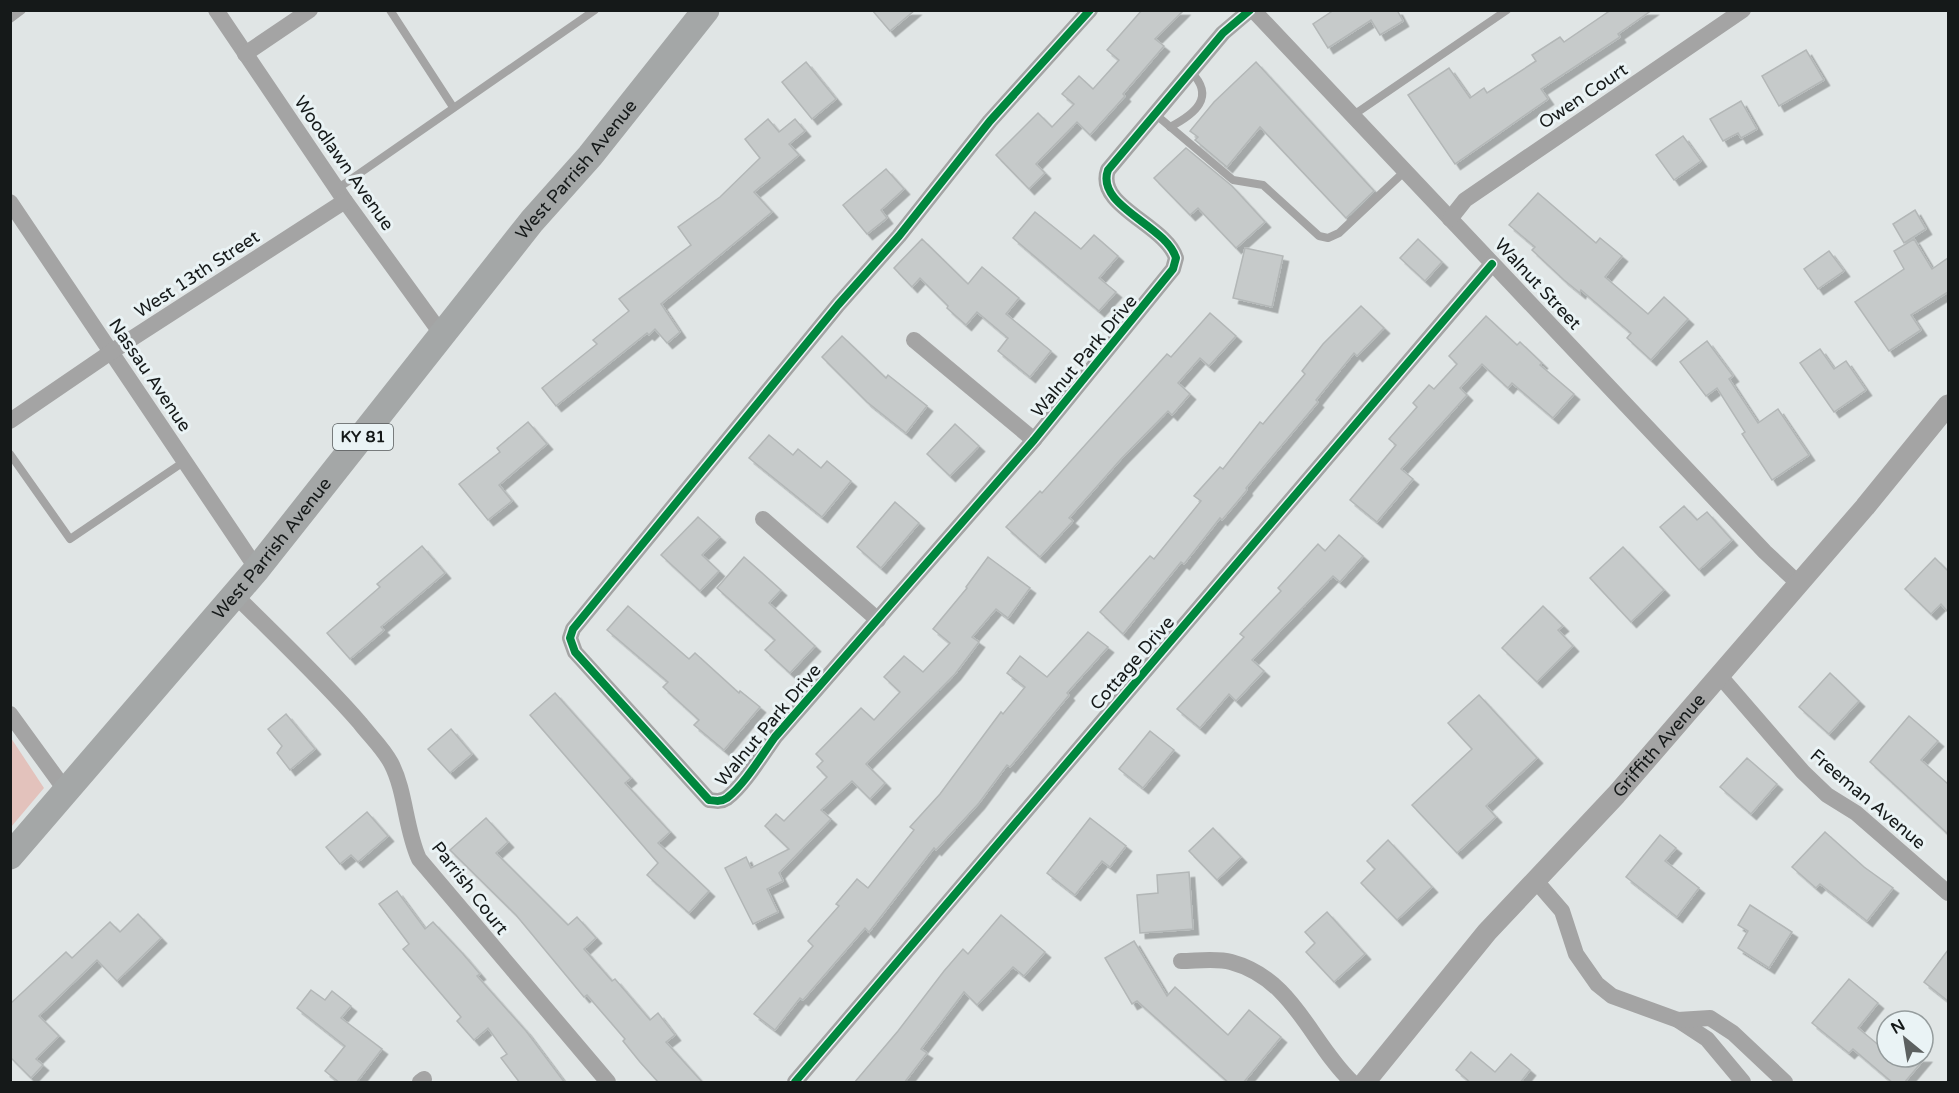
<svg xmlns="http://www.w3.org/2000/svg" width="1959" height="1093" viewBox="0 0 1959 1093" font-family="'Varela Round',sans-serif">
<defs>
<filter id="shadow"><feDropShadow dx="5.5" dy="5.5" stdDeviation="0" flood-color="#0004"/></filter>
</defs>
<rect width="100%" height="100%" fill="#e0e5e5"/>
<path fill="#e3c2bc" d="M11,738L44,788L11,827H10Z"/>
<g fill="#c6caca" stroke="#b3b7b7" stroke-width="1.5" filter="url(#shadow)">
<path d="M872,10H915L890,31Z"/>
<path d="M1142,10H1184L1155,39L1164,46L1123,94L1125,96L1090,135L1077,122L1036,164L1045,173L1029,189L996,155L1038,113L1052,127L1074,104L1062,94L1079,76L1093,89L1119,60L1107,50Z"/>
<path d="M1334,10H1397L1403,21L1380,35L1371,20L1328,48L1313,24Z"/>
<path d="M1611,10H1652L1618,34L1620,37L1541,89L1548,99L1455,164L1408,95L1449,68L1470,98L1484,88L1487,93L1536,61L1532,55L1560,37L1564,42Z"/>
<path d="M1806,50L1824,80L1779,106L1762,76Z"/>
<path d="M806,62L836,99L812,119L782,82Z"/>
<path d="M1256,62L1374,191L1346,218L1260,127L1227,167L1195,140L1198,137L1190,131L1214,102Z"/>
<path d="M1741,101L1757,129L1741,138L1738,133L1723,141L1710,119Z"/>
<path d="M768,119L779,132L795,119L805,131L789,144L799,155L754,192L772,212L661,304L680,332L667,343L655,329L649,335L647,333L556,406L542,388L597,344L593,340L629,311L619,299L691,245L678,227L720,197L760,158L745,139Z"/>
<path d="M1683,136L1701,161L1674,180L1656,155Z"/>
<path d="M1186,148L1232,186L1265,222L1236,248L1198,208L1190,215L1154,178Z"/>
<path d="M886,169L904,189L881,210L887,218L867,234L843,205Z"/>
<path d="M1538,193L1596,243L1600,238L1622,256L1605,277L1648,314L1664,297L1688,319L1651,360L1627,338L1631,333L1581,290L1580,293L1564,280L1532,250L1535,247L1509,225Z"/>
<path d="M1915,210L1926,229L1904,243L1893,224Z"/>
<path d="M1035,212L1081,249L1094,235L1118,256L1099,278L1116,292L1099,311L1013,238Z"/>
<path d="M922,239L968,284L982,267L1019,298L1006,314L1051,351L1030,377L998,351L1008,338L977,312L966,325L947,308L948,306L920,278L912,287L894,268Z"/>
<path d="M1418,239L1442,262L1425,281L1400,258Z"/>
<path d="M1914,239L1932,269L1948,258V292L1911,315L1921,330L1889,351L1855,302L1904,269L1894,251Z"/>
<path d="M1245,248L1283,256L1272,307L1233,298Z"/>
<path d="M1829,251L1844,271L1818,289L1804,269Z"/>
<path d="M1361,306L1384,328L1357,356L1354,353L1316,400L1318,402L1246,488L1247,490L1222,520L1220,518L1184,564L1181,562L1123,634L1100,612L1150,556L1154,559L1201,501L1194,496L1220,467L1223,469L1260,422L1263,424L1305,374L1302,371L1323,344Z"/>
<path d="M1210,313L1236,336L1209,366L1200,358L1178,383L1190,394L1172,415L1168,411L1121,459L1069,518L1073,521L1040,557L1006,527L1040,491L1042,493L1167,354L1171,357Z"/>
<path d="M1486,316L1517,345L1520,342L1542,363L1540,365L1574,394L1553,418L1512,383L1508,388L1482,364L1460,388L1467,395L1401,469L1413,479L1377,522L1350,500L1396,445L1389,439L1417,407L1413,403L1429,385L1434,389L1457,364L1449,356Z"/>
<path d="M842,336L886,378L888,375L927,406L906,433L867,402L822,357Z"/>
<path d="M1707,341L1733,376L1729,379L1758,423L1778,409L1809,455L1772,480L1742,434L1745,432L1717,388L1706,396L1680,362Z"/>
<path d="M1820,349L1834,369L1846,361L1866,390L1834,412L1800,363Z"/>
<path d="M528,422L547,444L499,485L512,501L488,520L459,484L500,452L497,448Z"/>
<path d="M955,424L979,446L950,476L927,454Z"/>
<path d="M769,435L793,455L798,449L821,468L827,461L851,481L822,517L749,458Z"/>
<path d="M895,502L919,523L881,568L857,547Z"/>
<path d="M1684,506L1697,520L1707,512L1732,540L1699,570L1660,527Z"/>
<path d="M698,517L720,537L702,555L719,571L700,591L661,555Z"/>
<path d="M1339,535L1363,556L1340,582L1333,576L1252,660L1264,671L1236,701L1229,694L1200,728L1177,709L1244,637L1240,634L1281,591L1278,588L1318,544L1325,551Z"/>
<path d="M422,546L445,573L381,627L384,630L350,659L327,633L380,587L377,584Z"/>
<path d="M1623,547L1664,590L1631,622L1590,578Z"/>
<path d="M744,557L781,590L769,603L815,646L790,673L765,650L775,640L717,588Z"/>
<path d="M988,557L1030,588L1008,618L996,609L972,637L979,642L955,674L866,764L885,783L870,799L852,781L821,810L831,819L779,873L783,881L767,889L778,912L753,924L725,868L746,857L751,868L789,849L765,826L776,814L784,821L827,777L817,767L823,761L816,754L861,708L874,720L900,692L884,677L904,656L923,672L950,643L933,629L967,588L966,587Z"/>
<path d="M1935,558L1948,571V612L1941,604L1931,614L1905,589Z"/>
<path d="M628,606L689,659L695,653L739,693L740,691L760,707L724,750L694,725L699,720L663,687L668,682L607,630Z"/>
<path d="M1543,606L1563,626L1558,630L1573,646L1537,682L1502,648Z"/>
<path d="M1088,632L1108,647L1067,693L1069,695L1010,767L1007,765L979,803L936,850L934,848L869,932L865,928L803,1000L800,998L775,1030L754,1014L813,946L808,941L839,906L836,904L857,879L868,888L914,830L910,827L940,794L1001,712L1003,714L1025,687L1007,673L1020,656L1047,677Z"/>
<path d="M1830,673L1859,701L1829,734L1799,707Z"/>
<path d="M555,693L631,778L625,783L670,832L658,843L709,891L689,913L647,875L658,863L530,715Z"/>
<path d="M1479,695L1537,758L1486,806L1496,817L1457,853L1412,805L1472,749L1448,723Z"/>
<path d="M286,714L315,749L290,770L277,753L282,746L268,729Z"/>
<path d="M1909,716L1938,741L1921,760L1948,784V834L1870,762Z"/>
<path d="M451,729L472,754L450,773L428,749Z"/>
<path d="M1150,731L1174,750L1143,788L1119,769Z"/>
<path d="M1747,758L1777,784L1751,814L1720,787Z"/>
<path d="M367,812L388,836L358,862L351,855L340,864L326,847Z"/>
<path d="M486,818L508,842L496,853L568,925L577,917L596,938L584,949L612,981L615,979L650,1020L658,1013L675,1035L666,1042L703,1083H659L640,1062L623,1041L625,1039L587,995L584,997L516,915L450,850Z"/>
<path d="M1090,818L1126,846L1110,867L1102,861L1075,895L1047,873Z"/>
<path d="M1213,828L1241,857L1217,880L1189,851Z"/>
<path d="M1825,832L1864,867L1893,888L1867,921L1820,884L1816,888L1792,867Z"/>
<path d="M1660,835L1676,848L1665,861L1699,888L1677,917L1626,877Z"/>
<path d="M1388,840L1432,887L1397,920L1361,883L1375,869L1367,861Z"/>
<path d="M1189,872L1193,929L1140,933L1137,895L1158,893L1157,875Z"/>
<path d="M397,891L425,929L433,922L463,954L480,974L477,976L526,1031L565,1083H520L501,1058L507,1054L488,1028L474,1040L457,1021L461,1017L403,949L409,944L379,904Z"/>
<path d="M1750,905L1792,932L1769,968L1738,948L1748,931L1738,925Z"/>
<path d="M1327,912L1365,954L1334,982L1306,952L1315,943L1305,932Z"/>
<path d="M138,914L161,938L117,981L97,960L39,1016L59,1036L36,1059L43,1065L31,1078L10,1057V1004L66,952L72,958L110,922L120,932Z"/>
<path d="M1001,915L1045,952L1024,976L1013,967L977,1005L964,992L921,1049L927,1053L904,1083H854L898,1031L944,971L963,949L968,954Z"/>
<path d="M1134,941L1167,996L1175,987L1228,1035L1249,1010L1281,1037L1243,1083H1229L1137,1001L1132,1004L1105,958Z"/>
<path d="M1948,950V1001L1924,982Z"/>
<path d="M1849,979L1878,1003L1858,1028L1887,1052V1057H1926L1904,1083H1893L1853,1049L1849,1053L1812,1023Z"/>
<path d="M311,990L325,1000L332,991L351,1006L341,1018L382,1049L356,1083H340L325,1071L345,1046L297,1008Z"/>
<path d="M1471,1052L1495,1072L1511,1054L1530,1070L1520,1083H1471L1456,1070Z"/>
</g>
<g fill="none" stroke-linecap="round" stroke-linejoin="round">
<g stroke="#a4a4a4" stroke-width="8">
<path d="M390,10L453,107"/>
<path d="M10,19L22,10"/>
<path d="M1155,114L1233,180L1263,185L1319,236L1328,238L1339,233L1405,171"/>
<path d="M1352,116L1507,10"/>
<path d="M1170,127C1195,114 1216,97 1191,72"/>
<path d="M337,189L595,10"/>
<path d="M10,454L70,539L185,461"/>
</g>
<g stroke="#a4a4a4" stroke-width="16">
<path d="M216,10L345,201L443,336"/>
<path d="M1090,10L990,121L899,236L838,305L573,629L570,638L575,652L709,800C716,801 721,802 727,798C744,785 762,755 775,737L1034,440L1173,269L1176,258C1166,225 1095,206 1108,170L1223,33L1250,10"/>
<path d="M1253,10L1765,552L1798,583"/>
<path d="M245,54L310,10"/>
<path d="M10,202L257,569"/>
<path d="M1450,219L1465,200L1743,10"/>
<path d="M914,340L1034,440"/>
<path d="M10,421L111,352L345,201"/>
<path d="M763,519L878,620"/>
<path d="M236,596C278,638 321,678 360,723C370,736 383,748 391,763C406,792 405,828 419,859L608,1082"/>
<path d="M1719,675L1803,772L1827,795L1856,813L1948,893"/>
<path d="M10,714L66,791"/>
<path d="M1536,881L1562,911L1576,954L1597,984L1612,996L1678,1020L1707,1039L1743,1082"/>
<path d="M1181,961C1196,961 1217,958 1231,962C1294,979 1310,1042 1352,1082"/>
<path d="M1678,1020L1710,1018L1733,1033L1785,1082"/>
<path d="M420,1082L424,1079"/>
<path d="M795,1082L1492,264"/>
</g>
<path stroke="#a4a4a4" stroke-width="21" id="s1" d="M1365,1082L1487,932L1616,795L1865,507L1948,405"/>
<path stroke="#a4a7a7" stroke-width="27" id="s2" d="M10,856L257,569L532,221L590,156L706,10"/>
<g stroke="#eaf3f5" stroke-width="11">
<g id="cycleway">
<path d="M1090,10L990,121L899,236L838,305L573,629L570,638L575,652L709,800C716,801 721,802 727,798C744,785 762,755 775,737L1034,440L1173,269L1176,258C1166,225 1095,206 1108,170L1223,33L1250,10"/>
<path d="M795,1082L1492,264"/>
</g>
</g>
<use href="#cycleway" stroke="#00873e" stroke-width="8"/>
</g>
<g text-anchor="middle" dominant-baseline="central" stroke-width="6" stroke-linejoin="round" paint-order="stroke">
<rect fill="#eaf3f5" stroke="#555a5b" stroke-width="1.5" x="333" y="424" width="60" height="26" rx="4.5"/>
<g font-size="16" font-weight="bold" fill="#151919">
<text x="363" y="437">KY 81</text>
</g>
<g font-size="18" fill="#151919" stroke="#eaf3f5">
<text transform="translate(1583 96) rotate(-34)">Owen Court</text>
<text transform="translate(344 163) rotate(55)">Woodlawn Avenue</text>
<text stroke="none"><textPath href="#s2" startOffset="890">West Parrish Avenue</textPath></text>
<text transform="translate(197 274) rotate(-33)">West 13th Street</text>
<text transform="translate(1538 284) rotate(47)">Walnut Street</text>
<text transform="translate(1084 356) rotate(-50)">Walnut Park Drive</text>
<text transform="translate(150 375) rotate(56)">Nassau Avenue</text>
<text stroke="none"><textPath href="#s2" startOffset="404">West Parrish Avenue</textPath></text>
<text transform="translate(1132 663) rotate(-49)">Cottage Drive</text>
<text transform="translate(768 725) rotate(-50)">Walnut Park Drive</text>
<text stroke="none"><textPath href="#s1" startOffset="447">Griffith Avenue</textPath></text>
<text transform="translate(1868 799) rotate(40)">Freeman Avenue</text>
<text transform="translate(470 888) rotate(52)">Parrish Court</text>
</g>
</g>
<rect width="1959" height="1093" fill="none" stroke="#151919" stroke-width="24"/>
<g transform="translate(1905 1039) rotate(330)"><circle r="28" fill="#eaf3f5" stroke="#959c9d" stroke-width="1.5"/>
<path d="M0-4.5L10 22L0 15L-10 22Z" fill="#5c6060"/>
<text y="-9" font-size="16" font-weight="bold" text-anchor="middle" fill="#151919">N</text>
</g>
</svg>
